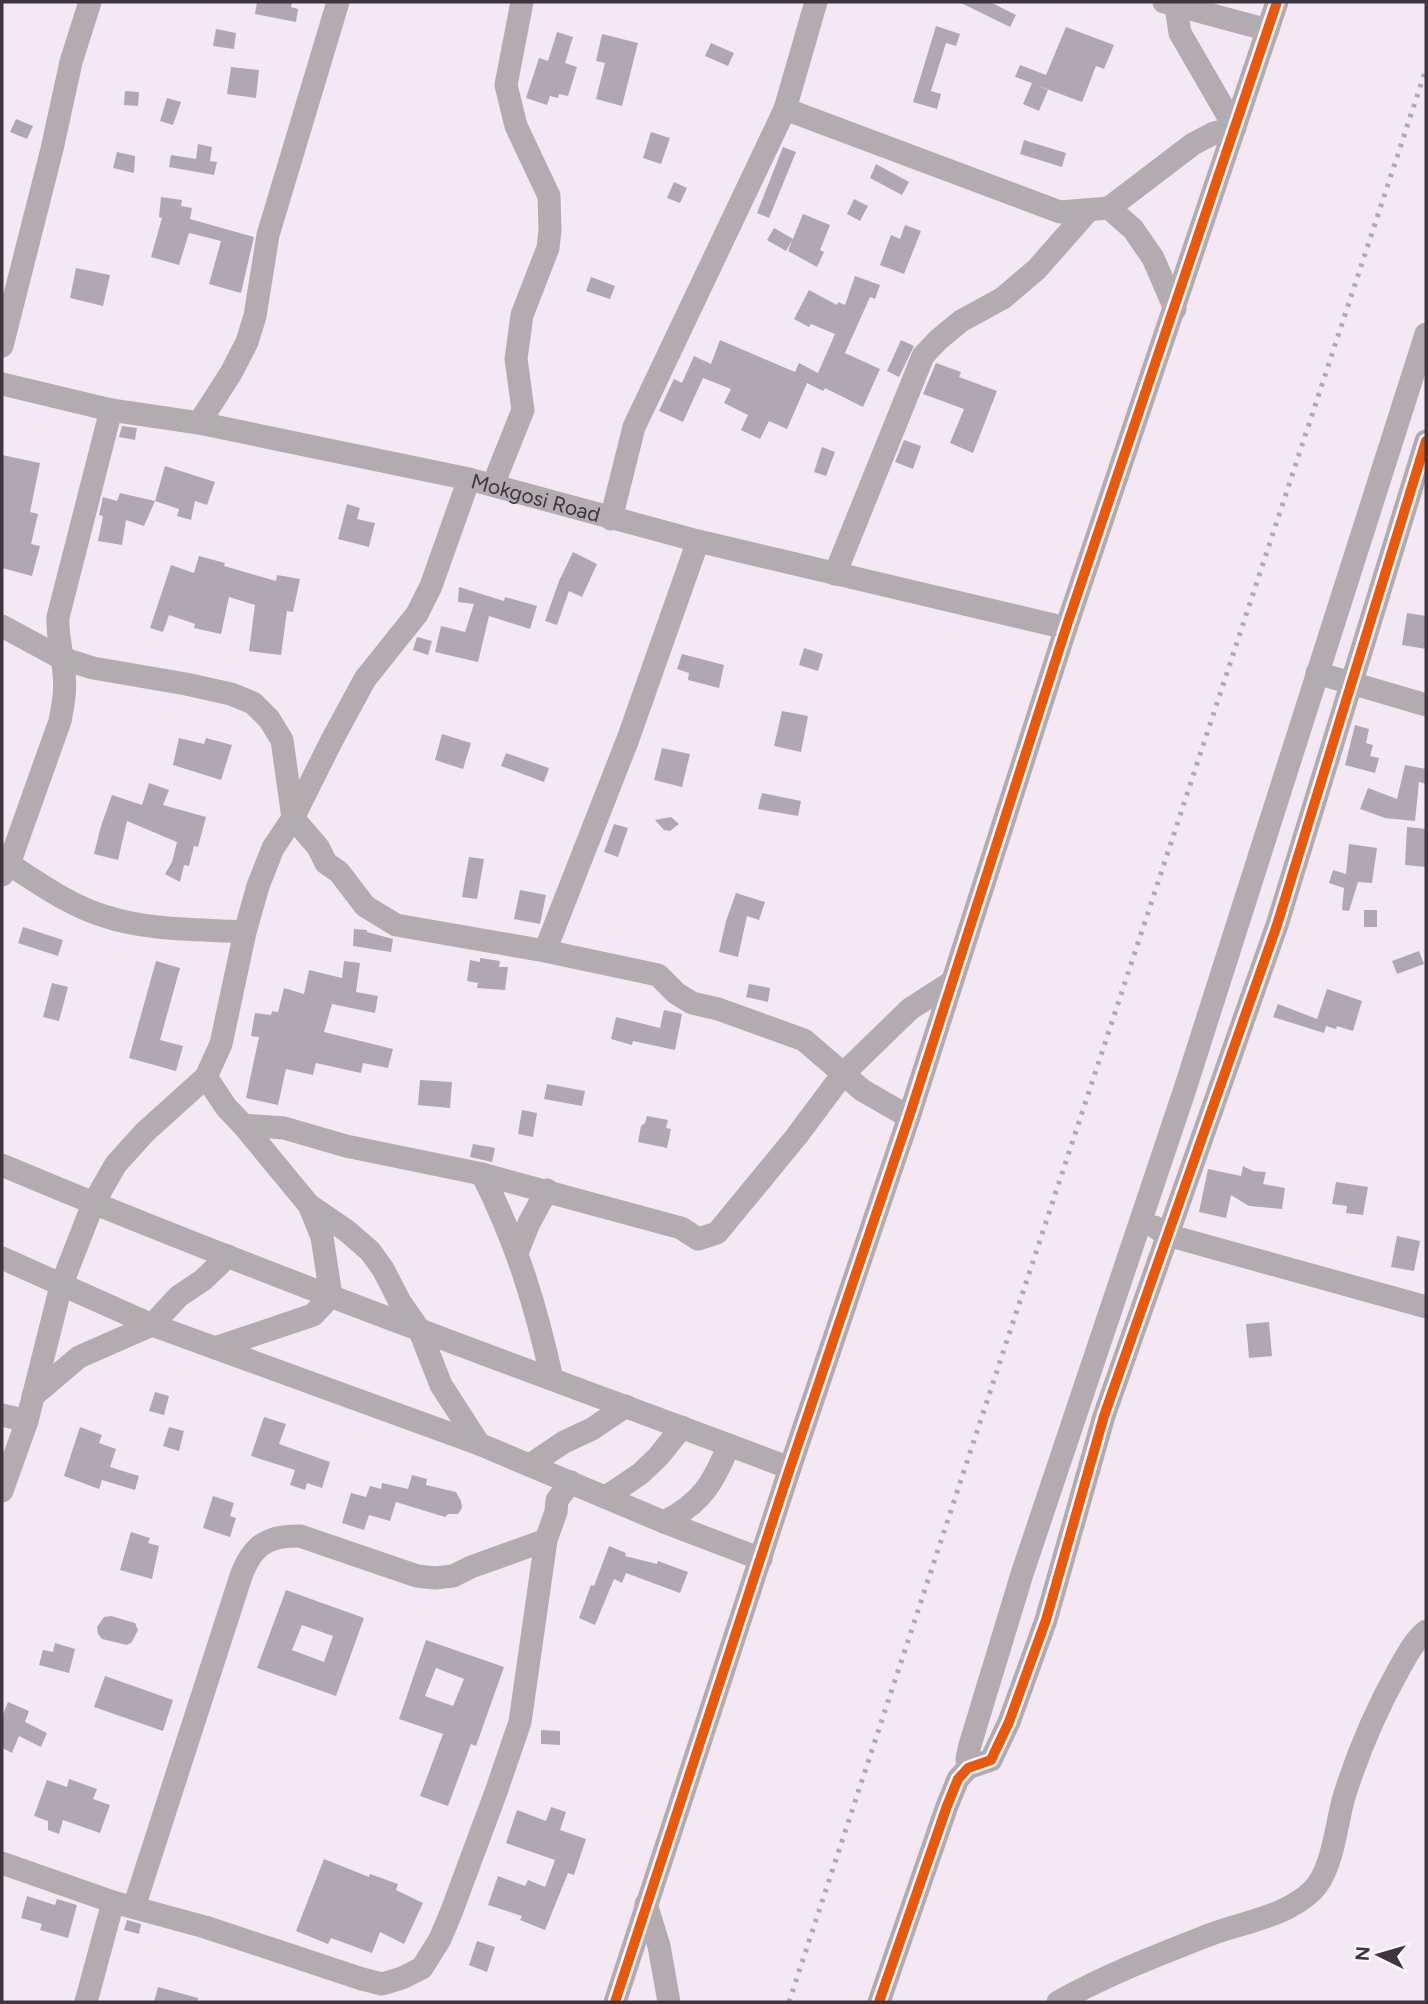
<svg xmlns="http://www.w3.org/2000/svg" width="1428" height="2004" viewBox="0 0 1428 2004" font-family="Figtree,sans-serif">
<rect width="100%" height="100%" fill="#f4e8f4"/>
<g fill="#afa8b2" fill-rule="evenodd">
<path d="M257,2H292L291,7L298,9L296,22L255,14Z"/>
<path d="M959,2H990L1016,15L1010,27Z"/>
<path d="M936,26L960,34L956,46L946,43L931,91L941,94L937,109L913,102Z"/>
<path d="M1066,27L1114,45L1104,69L1096,66L1082,102L1036,85L1048,90L1039,111L1023,104L1032,83L1015,77L1020,65L1046,75Z"/>
<path d="M216,29L236,33L234,49L213,46Z"/>
<path d="M557,32L573,37L565,63L577,67L568,96L559,94L558,98L550,96L547,105L526,98L539,58L548,61Z"/>
<path d="M602,34L638,43L622,106L596,99L605,63L596,61Z"/>
<path d="M711,43L734,53L728,66L705,56Z"/>
<path d="M231,67L259,70L256,98L227,94Z"/>
<path d="M125,91L139,92L138,106L124,105Z"/>
<path d="M167,98L181,102L173,125L160,121Z"/>
<path d="M16,119L33,126L27,139L10,132Z"/>
<path d="M651,132L670,138L661,164L643,158Z"/>
<path d="M1024,140L1066,153L1062,167L1020,154Z"/>
<path d="M198,144L212,147L210,161L217,162L214,175L169,167L171,155L196,159Z"/>
<path d="M783,147L796,152L769,218L757,213Z"/>
<path d="M117,152L135,156L134,173L113,168Z"/>
<path d="M876,164L909,182L902,195L870,178Z"/>
<path d="M674,182L687,188L680,203L667,198Z"/>
<path d="M161,197L182,200L181,206L192,208L190,219L254,237L241,293L209,284L221,241L189,233L179,265L151,257L162,218L159,217Z"/>
<path d="M854,199L868,206L860,221L847,214Z"/>
<path d="M803,214L830,225L820,250L824,252L817,267L788,251Z"/>
<path d="M905,225L921,231L904,274L880,265L891,235L900,239Z"/>
<path d="M774,228L793,239L786,251L767,240Z"/>
<path d="M76,268L110,275L103,306L70,298Z"/>
<path d="M855,276L880,285L875,299L870,297L845,353L880,369L863,407L825,388L823,391L807,383L787,429L769,421L760,439L741,430L748,415L724,403L731,389L703,378L683,422L659,411L674,379L682,383L694,356L711,364L720,340L795,372L799,363L818,373L835,334L811,324L809,327L794,319L809,290L837,305L838,302L845,305Z"/>
<path d="M591,277L615,286L610,299L586,291Z"/>
<path d="M901,340L914,346L899,377L887,371Z"/>
<path d="M936,363L961,372L959,377L997,391L973,453L950,443L964,409L923,394Z"/>
<path d="M122,426L137,428L135,440L119,437Z"/>
<path d="M904,440L921,446L913,469L895,462Z"/>
<path d="M822,447L835,452L826,476L814,472Z"/>
<path d="M2,455L40,463L30,512L38,514L31,544L40,546L32,576L2,568Z"/>
<path d="M165,466L215,482L207,505L195,501L191,520L177,516L179,509L155,501Z"/>
<path d="M120,493L155,501L144,526L126,520L122,545L98,541L103,516L99,515L103,497L117,501Z"/>
<path d="M347,504L360,508L357,519L375,523L369,547L338,539Z"/>
<path d="M573,552L597,564L582,597L569,591L557,625L545,621L559,581Z"/>
<path d="M199,556L225,563L224,566L276,581L277,575L300,579L293,612L287,611L281,655L249,651L255,605L229,597L221,634L194,628L195,624L169,615L163,632L150,628L171,565L194,573Z"/>
<path d="M459,587L504,601L505,597L537,606L530,629L489,616L478,662L435,652L441,626L465,632L474,604L458,602Z"/>
<path d="M1407,613L1426,616V649L1402,645Z"/>
<path d="M417,637L432,641L428,655L413,650Z"/>
<path d="M804,648L823,654L818,671L799,665Z"/>
<path d="M682,654L724,665L719,688L688,680L689,673L677,669Z"/>
<path d="M782,711L808,716L801,752L774,746Z"/>
<path d="M1355,725L1369,729L1366,743L1373,745L1370,756L1379,758L1375,773L1345,765Z"/>
<path d="M442,734L471,743L463,769L435,760Z"/>
<path d="M179,738L204,744L206,738L232,745L221,780L173,765Z"/>
<path d="M662,748L690,754L682,787L654,780Z"/>
<path d="M506,753L549,768L544,782L501,766Z"/>
<path d="M1405,765L1426,769V784L1419,782L1415,821L1385,818L1360,809L1368,788L1397,799Z"/>
<path d="M149,783L169,790L163,805L206,817L198,847L194,846L189,866L184,865L180,882L165,874L172,862L177,842L127,821L118,860L94,854L101,826L112,795L142,805Z"/>
<path d="M762,793L801,801L798,816L758,809Z"/>
<path d="M671,817L679,824L670,831L664,830L655,820Z"/>
<path d="M614,824L628,828L618,857L604,852Z"/>
<path d="M1407,827L1426,829V867L1405,865Z"/>
<path d="M1349,844L1377,848L1372,883L1358,882L1349,911L1342,910L1344,888L1329,883L1333,870L1346,874Z"/>
<path d="M469,857L484,859L477,899L462,897Z"/>
<path d="M520,890L546,895L540,924L514,919Z"/>
<path d="M736,893L765,902L759,920L747,916L738,957L719,952L726,921Z"/>
<rect x="1364" y="910" width="13" height="17"/>
<path d="M23,927L63,940L58,956L18,943Z"/>
<path d="M354,929L367,930V932L393,939L391,952L353,946Z"/>
<path d="M1419,951L1424,964L1397,974L1392,961Z"/>
<path d="M480,958L500,961L499,967H508L505,990L477,988L478,983L467,981L470,960L480,962Z"/>
<path d="M156,961L180,968L160,1040L183,1046L176,1071L129,1058Z"/>
<path d="M344,961L360,963L356,992L378,996L375,1013L332,1004L324,1032L393,1049L388,1068L363,1063L361,1073L316,1063L313,1075L286,1069L278,1105L246,1098L259,1037L251,1036L255,1013L271,1015L272,1011L278,1012L284,988L304,994L309,970L342,978Z"/>
<path d="M52,983L68,987L59,1021L43,1017Z"/>
<path d="M749,984L770,988L768,1002L746,997Z"/>
<path d="M1327,989L1362,1001L1353,1031L1337,1026L1336,1029L1326,1026L1324,1033L1273,1017L1278,1004L1317,1019Z"/>
<path d="M664,1010L682,1014L675,1050L633,1041L632,1045L611,1039L616,1017L660,1028Z"/>
<path d="M420,1080L452,1082L450,1108L418,1105Z"/>
<path d="M547,1084L585,1091L582,1106L544,1099Z"/>
<path d="M522,1110L537,1113L533,1137L518,1134Z"/>
<path d="M647,1116L668,1120L666,1128L671,1129L667,1148L638,1142L641,1126L645,1123Z"/>
<path d="M473,1144L495,1148L492,1162L470,1157Z"/>
<path d="M1243,1166L1253,1171L1266,1172L1263,1184L1285,1188L1282,1209L1249,1206L1231,1195L1226,1218L1199,1212L1208,1169L1241,1176Z"/>
<path d="M1336,1182L1368,1187L1363,1215L1346,1213L1347,1206L1332,1204Z"/>
<path d="M1397,1236L1420,1241L1414,1271L1391,1267Z"/>
<path d="M1269,1322L1272,1356L1249,1358L1246,1324Z"/>
<path d="M155,1392L169,1396L164,1415L149,1411Z"/>
<path d="M264,1417L286,1424L279,1444L330,1462L322,1488L307,1483L305,1490L290,1485L295,1470L251,1456Z"/>
<path d="M80,1427L102,1435L99,1443L116,1449L110,1467L139,1476L135,1490L102,1480L99,1489L64,1476Z"/>
<path d="M169,1427L184,1431L179,1451L163,1446Z"/>
<path d="M412,1475L427,1479L426,1485L456,1492L461,1501L462,1508L458,1514H448L445,1517L396,1502L390,1521L369,1515L364,1530L342,1523L351,1493L366,1497L370,1486L381,1489L382,1483L408,1489Z"/>
<path d="M213,1496L234,1503L230,1516L236,1518L230,1537L203,1528Z"/>
<path d="M131,1532L150,1538L148,1543L159,1546L152,1579L120,1570Z"/>
<path d="M609,1546L626,1553L625,1556L657,1564L658,1561L688,1572L680,1593L626,1573L622,1583L614,1579L595,1625L579,1618L591,1585L594,1586Z"/>
<path d="M286,1590L364,1618L336,1696L257,1668ZM302,1625L333,1636L324,1662L292,1650Z"/>
<path d="M111,1616L135,1623L138,1630L132,1642L127,1645L102,1639L98,1634L97,1627L104,1617Z"/>
<path d="M426,1640L504,1667L476,1746L471,1744L448,1806L420,1796L443,1734L399,1719ZM436,1668L464,1679L453,1706L425,1696Z"/>
<path d="M55,1643L75,1649L69,1673L39,1665L43,1650L53,1652Z"/>
<path d="M105,1676L173,1700L163,1731L94,1707Z"/>
<path d="M8,1702L29,1711L25,1722L47,1733L41,1747L19,1736L12,1753L2,1748V1717Z"/>
<path d="M541,1730L560,1731V1745L541,1744Z"/>
<path d="M69,1779L97,1789L93,1799L110,1805L100,1833L63,1820L59,1834L48,1830V1821L34,1816L47,1780L67,1787Z"/>
<path d="M551,1807L566,1812L560,1830L586,1839L574,1875L568,1873L545,1930L520,1920L522,1916L488,1905L498,1876L525,1886L528,1880L545,1887L555,1860L506,1843L517,1810L546,1821Z"/>
<path d="M324,1859L369,1877L370,1874L398,1884L396,1890L423,1903L404,1944L380,1932L372,1953L331,1938L328,1944L296,1931Z"/>
<path d="M27,1896L55,1905L57,1899L77,1905L68,1938L40,1930L42,1924L21,1918Z"/>
<path d="M127,1920L141,1924L139,1934L124,1930Z"/>
<path d="M477,1941L495,1947L487,1972L469,1965Z"/>
<path d="M158,1987L198,1998L197,2002H154Z"/>
</g>
<g fill="none" stroke-linecap="round" stroke-linejoin="round">
<g stroke="#b2acb0" stroke-width="23">
<path d="M1164,2L1268,30"/>
<path d="M785,109L1060,212L1109,208L1133,229L1153,258L1175,309"/>
<path d="M1109,208L1193,144L1214,133L1235,128L1180,33L1176,6"/>
<path d="M2,346L52,149L71,62L90,2"/>
<path id="s1" d="M2,384L111,410L199,423L469,479L698,541L1066,628"/>
<path d="M199,423L231,373L247,342L255,316L268,235L338,2"/>
<path d="M493,485L523,410L516,359L522,315L548,248L550,230L549,196L516,126L506,85L522,2"/>
<path d="M611,519L634,427L785,109L816,2"/>
<path d="M835,574L923,356L938,340L961,321L1003,298L1037,269L1088,211"/>
<path d="M2,626L61,658L93,668L186,684L231,694L253,703L269,719L282,740L293,818L318,847L326,863L339,872L365,906L396,925L545,951L658,975L676,993L692,1003L718,1009L804,1040L862,1090L909,1117"/>
<path d="M1317,673L1426,705"/>
<path d="M2,863L9,864C40,884 69,905 104,916C149,931 199,929 245,932"/>
<path d="M2,875L9,864L60,721C63,705 66,690 64,674C63,655 57,637 58,617L111,410"/>
<path d="M545,951L628,739L698,541"/>
<path d="M206,1077L226,1107L243,1125L284,1128L346,1146L482,1174L681,1228L698,1239L717,1233L796,1137L843,1074L910,1009L952,982"/>
<path d="M2,1165C261,1274 526,1369 790,1468"/>
<path d="M482,1174C516,1241 536,1306 552,1379"/>
<path d="M309,1205L347,1231L370,1251L383,1269L400,1302L419,1329L441,1385L479,1444"/>
<path d="M1155,1227L1167,1235L1426,1307"/>
<path d="M517,1253L529,1223L547,1190"/>
<path d="M2,1258L152,1325L479,1444L664,1522L761,1559"/>
<path d="M215,1348L313,1315L331,1296L322,1237L309,1205L243,1125"/>
<path d="M33,1396L79,1357L152,1325L179,1296L203,1280L228,1256"/>
<path d="M2,1415L27,1421"/>
<path d="M530,1465L564,1442L592,1429L626,1406"/>
<path d="M2,1491L27,1421L61,1286L93,1204L116,1164L145,1132L206,1077L221,1044L245,932L258,886L273,848L293,818L332,740L365,679L417,614L431,586L469,479"/>
<path d="M606,1497L640,1474L658,1457L682,1427"/>
<path d="M664,1522C702,1503 713,1483 729,1445"/>
<path d="M968,1768L967,1759L970,1745L1022,1574L1184,1092L1426,334"/>
<path d="M2,1863L113,1902L205,1927L362,1979L382,1984L402,1978L422,1968L440,1939L451,1913L496,1792L520,1722L546,1540L556,1512L557,1500L571,1482"/>
<path d="M646,1904L659,1946L669,2002"/>
<path d="M134,1907L241,1576C252,1546 267,1535 300,1536L417,1576L435,1578L453,1576L471,1567L546,1540"/>
<path d="M86,2002L113,1902"/>
<path d="M615,2002L790,1468L909,1117L1066,628L1277,2"/>
<path d="M879,2002L947,1806L958,1779L968,1768L991,1760L1009,1722L1046,1620L1104,1416L1277,925L1426,441"/>
<path d="M1058,2002C1106,1975 1158,1955 1209,1935C1243,1922 1285,1917 1312,1891C1333,1871 1336,1824 1344,1797C1358,1752 1376,1710 1399,1669C1407,1655 1414,1641 1426,1631"/>
</g>
<path stroke="#b0a9ae" stroke-width="5" stroke-dasharray="3.5 7" stroke-linecap="butt" d="M789,2002L1426,69"/>
<g stroke="#fef5fe" stroke-width="15">
<g id="cycleway">
<path d="M615,2002L790,1468L909,1117L1066,628L1277,2"/>
<path d="M879,2002L947,1806L958,1779L968,1768L991,1760L1009,1722L1046,1620L1104,1416L1277,925L1426,441"/>
</g>
</g>
<use href="#cycleway" stroke="#e8590c" stroke-width="10"/>
</g>
<g text-anchor="middle" dominant-baseline="central" stroke-width="7" stroke-linejoin="round" paint-order="stroke">
<g font-size="21" fill="#3e353e" stroke="#fef5fe">
<text stroke="none"><textPath href="#s1" startOffset="546">Mokgosi Road</textPath></text>
</g>
</g>
<rect width="1428" height="2004" fill="none" stroke="#3e353e" stroke-width="7"/>
<g transform="translate(1379 1955) rotate(275)" stroke="#fef5fe" stroke-width="5" paint-order="stroke">
<path d="M0-5L12 26L0 18L-12 26Z" fill="#3e353e"/>
<text y="-10" font-size="19" font-weight="bold" text-anchor="middle" fill="#3e353e">N</text>
</g>
</svg>
